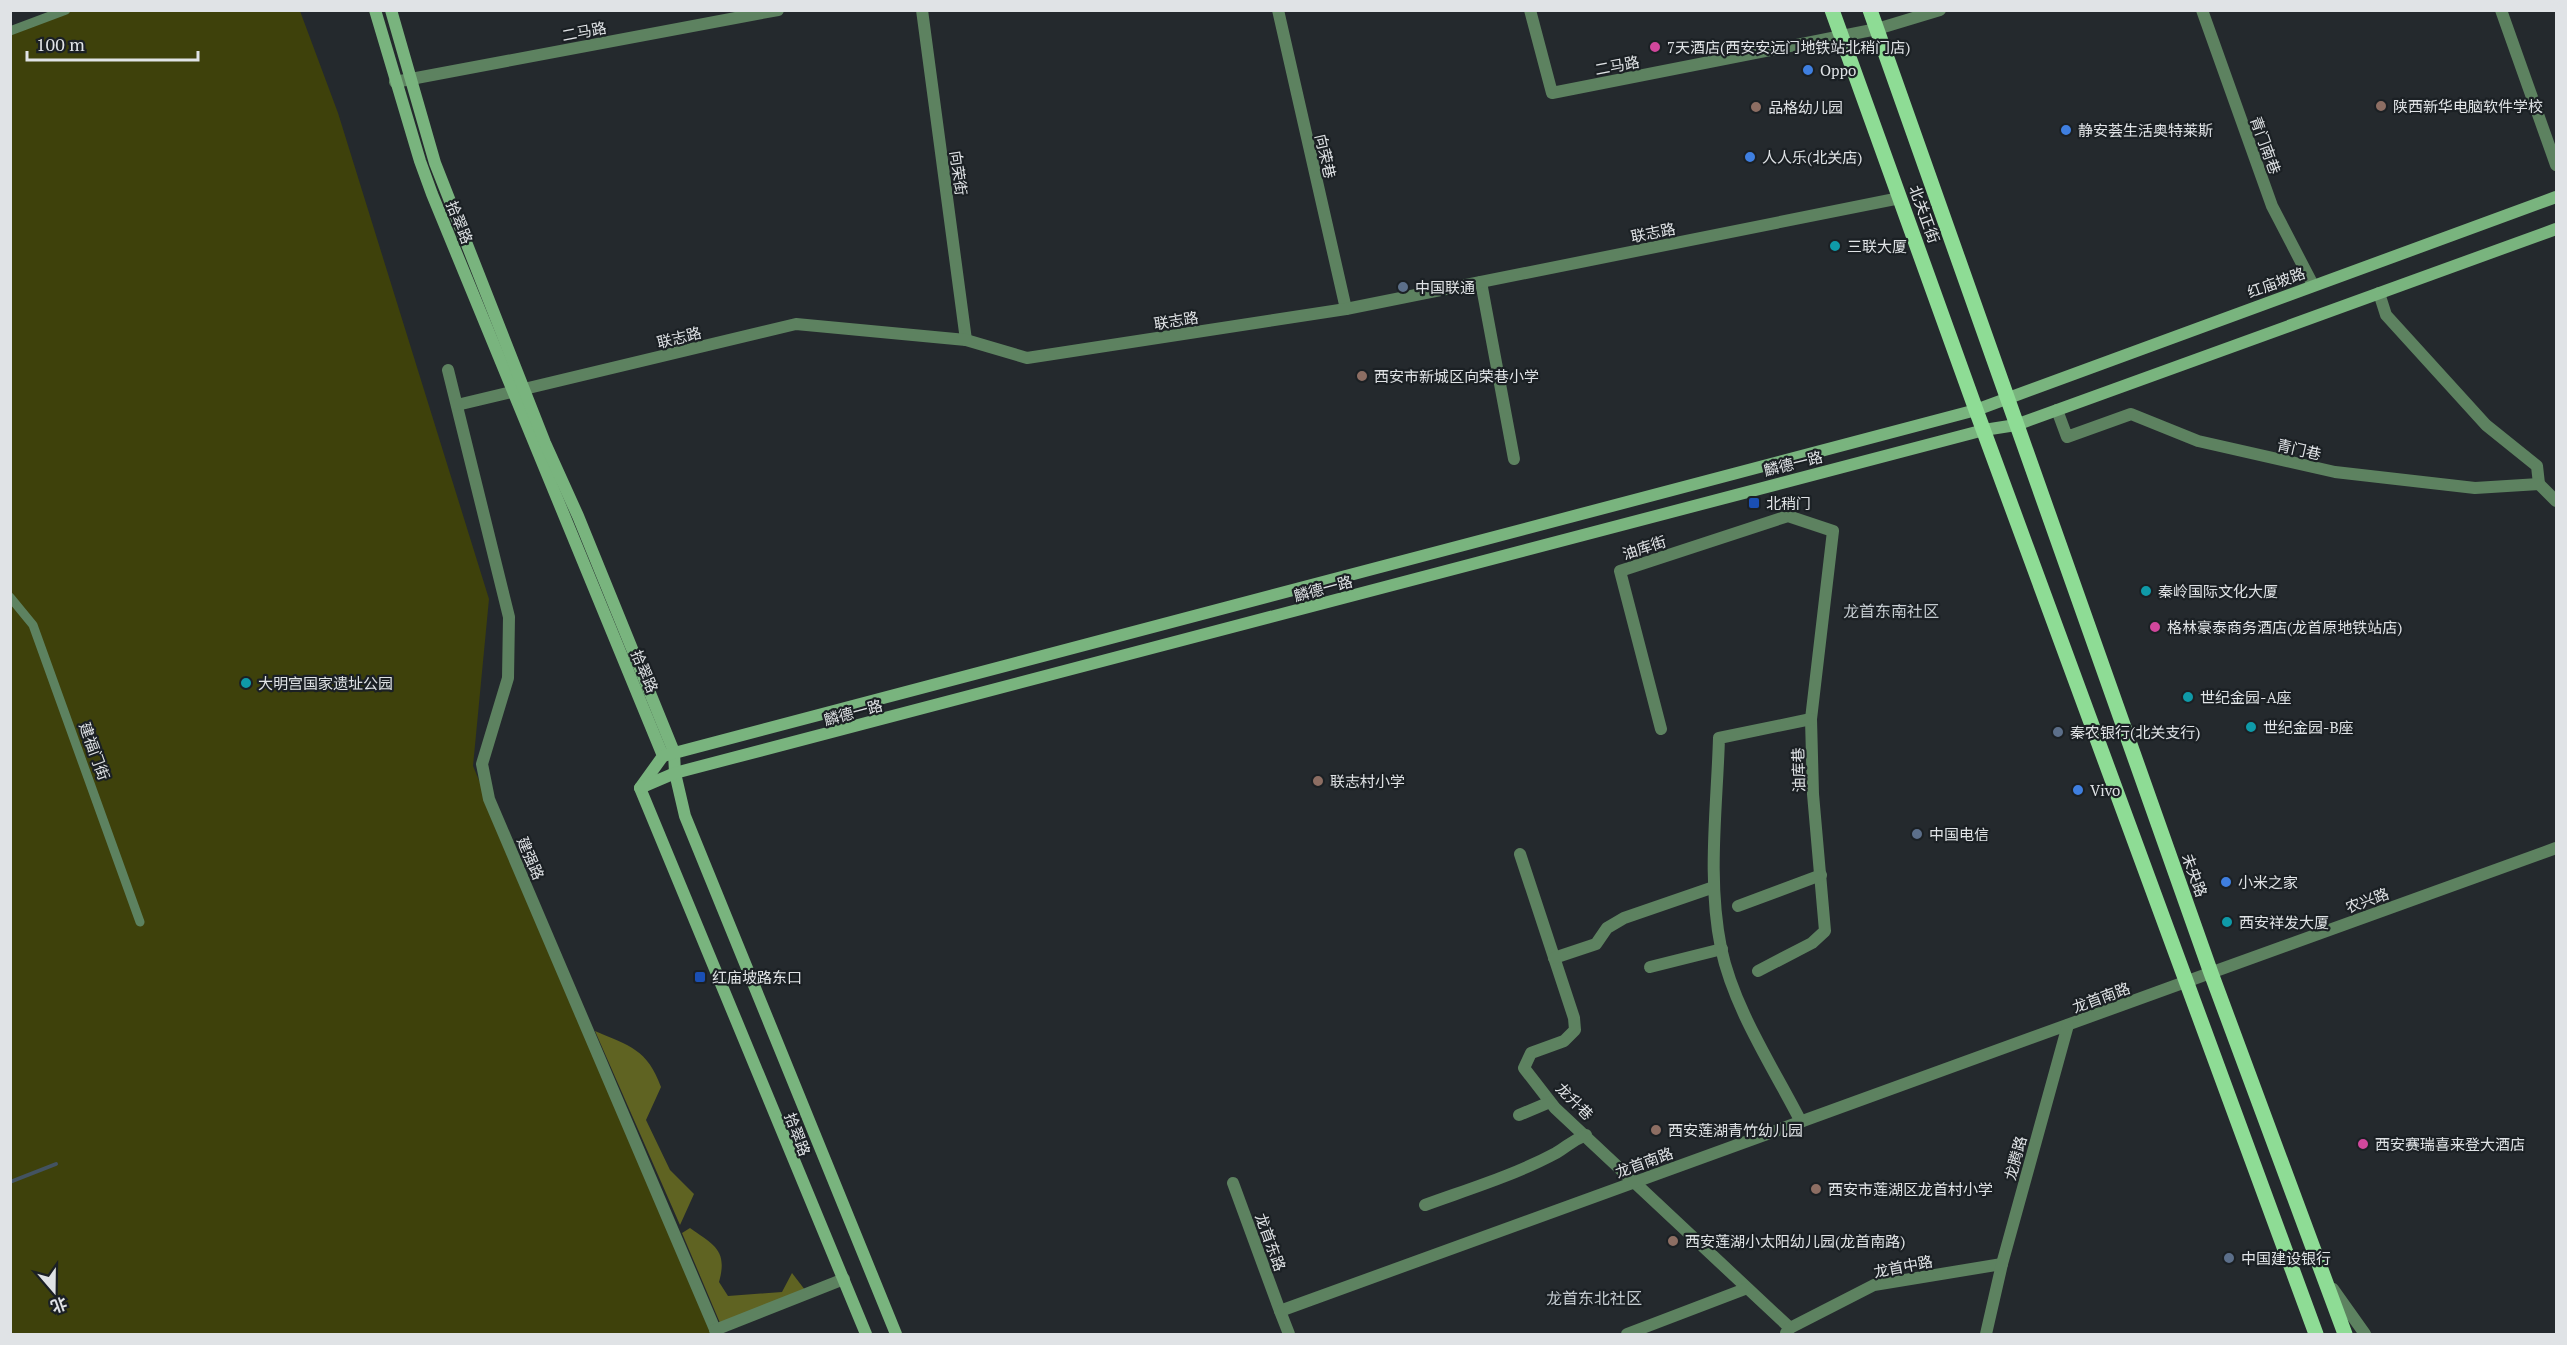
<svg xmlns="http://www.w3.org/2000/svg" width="2567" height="1345" viewBox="0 0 2567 1345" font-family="'PT Serif','Noto Sans SC',serif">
<rect width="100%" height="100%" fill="#24292d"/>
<path fill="#3e410b" d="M64,11H300L338,113L489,599L473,766L712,1334H11V30Z"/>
<g fill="#5f6322">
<path d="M595,1031C630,1046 647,1049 661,1087L646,1120L670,1170L694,1194L680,1225Z"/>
<path d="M690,1228C714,1245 728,1250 719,1282L728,1296L782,1292L792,1273L805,1290L720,1323L682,1233Z"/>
</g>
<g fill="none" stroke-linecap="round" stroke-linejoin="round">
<path stroke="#435361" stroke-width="4" d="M10,1182L56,1164"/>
<g stroke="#5d8260" stroke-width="9">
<path d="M10,31L66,10"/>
<path d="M10,597L33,625L140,922"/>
</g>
<g stroke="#5d8260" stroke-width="12">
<path d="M922,10L966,340"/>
<path d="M1278,10L1346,309"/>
<path d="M1530,10L1552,93L1877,29"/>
<path d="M2202,10L2272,206L2313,285"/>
<path d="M2501,10L2556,165"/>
<path d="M395,82L778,10"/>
<path d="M1481,282L1514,459"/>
<path d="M2379,293L2386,315L2486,425L2537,466L2539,484"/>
<path d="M448,370L509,617L508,678L482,764L489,799L717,1334"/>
<path d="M457,405L796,324L966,340L1027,358L1346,309L1900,198"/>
<path d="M2057,410L2067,437L2131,414L2198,441L2335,472L2475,488L2539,484L2556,501"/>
<path d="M1661,729L1620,571L1788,516L1833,531L1811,719L1813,794L1825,931L1812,943L1758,971"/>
<path d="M1520,854L1574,1018L1575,1030L1564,1041L1531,1053L1524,1068L1555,1108L1790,1328"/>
<path d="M1738,906L1821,875"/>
<path d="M1554,958L1596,944L1607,928L1624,918L1714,887"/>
<path d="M1650,967L1722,949"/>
<path d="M1519,1115L1550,1102"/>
<path d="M1801,1122C1773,1067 1734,1009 1721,948C1707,879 1717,807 1719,738L1811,719"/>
<path d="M1233,1183L1280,1311L2188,981"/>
<path d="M1425,1205C1469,1189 1515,1175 1556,1153C1568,1146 1571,1141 1586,1135"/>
<path d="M2333,1289L2365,1334"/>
<path d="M715,1330L844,1279"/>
<path d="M1786,1333L1790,1328L1874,1285L2002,1264"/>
<path d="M1627,1334L1745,1289"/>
<path d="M1986,1334L2002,1264L2068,1025"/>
</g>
<g stroke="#5d8260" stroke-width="12">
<path d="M1877,29L1940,10"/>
<path d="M2188,981L2556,848"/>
<path d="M1280,1311L1289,1334"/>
</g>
<g stroke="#79b47e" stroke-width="12">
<path d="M375,10L420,161L432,194L663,756L640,788L866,1334"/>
<path d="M391,10L435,163L545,443L578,516L674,752L675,773L685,816L896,1334"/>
<path d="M663,756L1976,410L2556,197"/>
<path d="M640,788L675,773L1984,430L2016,425L2556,229"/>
</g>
<g stroke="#8edc95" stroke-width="15">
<path d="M1832,10L1976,410L2316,1334"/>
<path d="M1870,10L2211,973L2345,1334"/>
</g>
</g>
<g fill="#d1479c" stroke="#1b2024" stroke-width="2">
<circle cx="1655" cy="47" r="6"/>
<circle cx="2155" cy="627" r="6"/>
<circle cx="2363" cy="1144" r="6"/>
</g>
<g fill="#3f7fe0" stroke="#1b2024" stroke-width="2">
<circle cx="1808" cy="70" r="6"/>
<circle cx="2066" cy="130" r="6"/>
<circle cx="1750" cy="157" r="6"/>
<circle cx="2078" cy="790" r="6"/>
<circle cx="2226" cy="882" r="6"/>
</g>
<g fill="#8d6e63" stroke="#1b2024" stroke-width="2">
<circle cx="2381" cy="106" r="6"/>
<circle cx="1756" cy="107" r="6"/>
<circle cx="1362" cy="376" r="6"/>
<circle cx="1318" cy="781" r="6"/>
<circle cx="1656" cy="1130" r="6"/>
<circle cx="1816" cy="1189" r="6"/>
<circle cx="1673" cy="1241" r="6"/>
</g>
<g fill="#0f9aa8" stroke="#1b2024" stroke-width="2">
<circle cx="1835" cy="246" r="6"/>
<circle cx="2146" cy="591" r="6"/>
<circle cx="246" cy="683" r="6"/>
<circle cx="2188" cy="697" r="6"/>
<circle cx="2251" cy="727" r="6"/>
<circle cx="2227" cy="922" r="6"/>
</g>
<g fill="#5c6f8a" stroke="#1b2024" stroke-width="2">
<circle cx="1403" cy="287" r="6"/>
<circle cx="2058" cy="732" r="6"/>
<circle cx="1917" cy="834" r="6"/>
<circle cx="2229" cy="1258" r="6"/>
</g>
<g fill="#1a4fb4" stroke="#1b2024" stroke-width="2">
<rect x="1748" y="497" width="12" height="12" rx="3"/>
<rect x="694" y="971" width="12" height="12" rx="3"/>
</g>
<g text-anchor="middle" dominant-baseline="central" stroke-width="4.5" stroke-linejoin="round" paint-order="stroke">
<g font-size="15" fill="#e0e3e6" stroke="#1b2024">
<text transform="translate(584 31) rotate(-11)">二马路</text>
<text transform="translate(1617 65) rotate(-11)">二马路</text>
<text transform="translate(2266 145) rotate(70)">青门南巷</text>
<text transform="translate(1326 156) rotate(77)">向荣巷</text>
<text transform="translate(959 173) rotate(82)">向荣街</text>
<text transform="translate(1925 214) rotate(70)">北关正街</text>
<text transform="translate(460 222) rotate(68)">拾翠路</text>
<text transform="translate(1653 232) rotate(-11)">联志路</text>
<text transform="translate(2276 282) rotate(-20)">红庙坡路</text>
<text transform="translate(1176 320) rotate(-9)">联志路</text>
<text transform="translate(679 337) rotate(-14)">联志路</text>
<text transform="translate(2299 449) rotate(13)">青门巷</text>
<text transform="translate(1793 463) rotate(-14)">麟德一路</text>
<text transform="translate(1644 547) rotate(-18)">油库街</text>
<text transform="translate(1323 588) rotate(-15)">麟德一路</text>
<text transform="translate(645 671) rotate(67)">拾翠路</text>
<text transform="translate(853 712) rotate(-15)">麟德一路</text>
<text transform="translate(95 751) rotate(70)">建福门街</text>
<text transform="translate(1798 770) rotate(-92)">油库巷</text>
<text transform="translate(531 858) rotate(67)">建强路</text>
<text transform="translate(2195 875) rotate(70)">未央路</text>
<text transform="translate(2367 900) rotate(-20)">农兴路</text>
<text transform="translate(2101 997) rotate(-20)">龙首南路</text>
<text transform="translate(1575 1101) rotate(45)">龙升巷</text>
<text transform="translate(798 1134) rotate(69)">拾翠路</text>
<text transform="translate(2015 1158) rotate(-75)">龙腾路</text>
<text transform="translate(1644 1162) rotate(-20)">龙首南路</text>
<text transform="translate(1271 1242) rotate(70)">龙首东路</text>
<text transform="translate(1903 1266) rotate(-11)">龙首中路</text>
</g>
<g font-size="15" fill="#e0e3e6" stroke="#1b2024" text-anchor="start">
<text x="1667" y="47">7天酒店(西安安远门地铁站北稍门店)</text>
<text x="1820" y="70">Oppo</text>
<text x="2393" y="106">陕西新华电脑软件学校</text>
<text x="1768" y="107">品格幼儿园</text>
<text x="2078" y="130">静安荟生活奥特莱斯</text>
<text x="1762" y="157">人人乐(北关店)</text>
<text x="1847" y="246">三联大厦</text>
<text x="1415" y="287">中国联通</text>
<text x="1374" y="376">西安市新城区向荣巷小学</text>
<text x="1766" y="503">北稍门</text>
<text x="2158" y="591">秦岭国际文化大厦</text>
<text x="2167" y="627">格林豪泰商务酒店(龙首原地铁站店)</text>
<text x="258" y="683">大明宫国家遗址公园</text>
<text x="2200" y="697">世纪金园-A座</text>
<text x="2263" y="727">世纪金园-B座</text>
<text x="2070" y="732">秦农银行(北关支行)</text>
<text x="1330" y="781">联志村小学</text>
<text x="2090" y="790">Vivo</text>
<text x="1929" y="834">中国电信</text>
<text x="2238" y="882">小米之家</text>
<text x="2239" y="922">西安祥发大厦</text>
<text x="712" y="977">红庙坡路东口</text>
<text x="1668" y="1130">西安莲湖青竹幼儿园</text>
<text x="2375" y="1144">西安赛瑞喜来登大酒店</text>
<text x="1828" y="1189">西安市莲湖区龙首村小学</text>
<text x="1685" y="1241">西安莲湖小太阳幼儿园(龙首南路)</text>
<text x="2241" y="1258">中国建设银行</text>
</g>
<g font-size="16" fill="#c3cacf" stroke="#1b2024">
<text x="1891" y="611">龙首东南社区</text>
<text x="1594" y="1298">龙首东北社区</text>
</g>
</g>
<rect width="2567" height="1345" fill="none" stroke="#e0e3e6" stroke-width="24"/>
<g transform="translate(54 1291) rotate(160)" stroke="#1b2024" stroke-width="4.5" paint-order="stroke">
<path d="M0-4.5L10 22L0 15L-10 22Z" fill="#e0e3e6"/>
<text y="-9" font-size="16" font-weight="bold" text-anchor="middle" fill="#e0e3e6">北</text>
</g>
<path d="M27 51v9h171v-9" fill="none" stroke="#e0e3e6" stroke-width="3"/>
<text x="36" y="51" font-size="18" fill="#e0e3e6" stroke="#1b2024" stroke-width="4.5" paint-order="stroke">100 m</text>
</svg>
